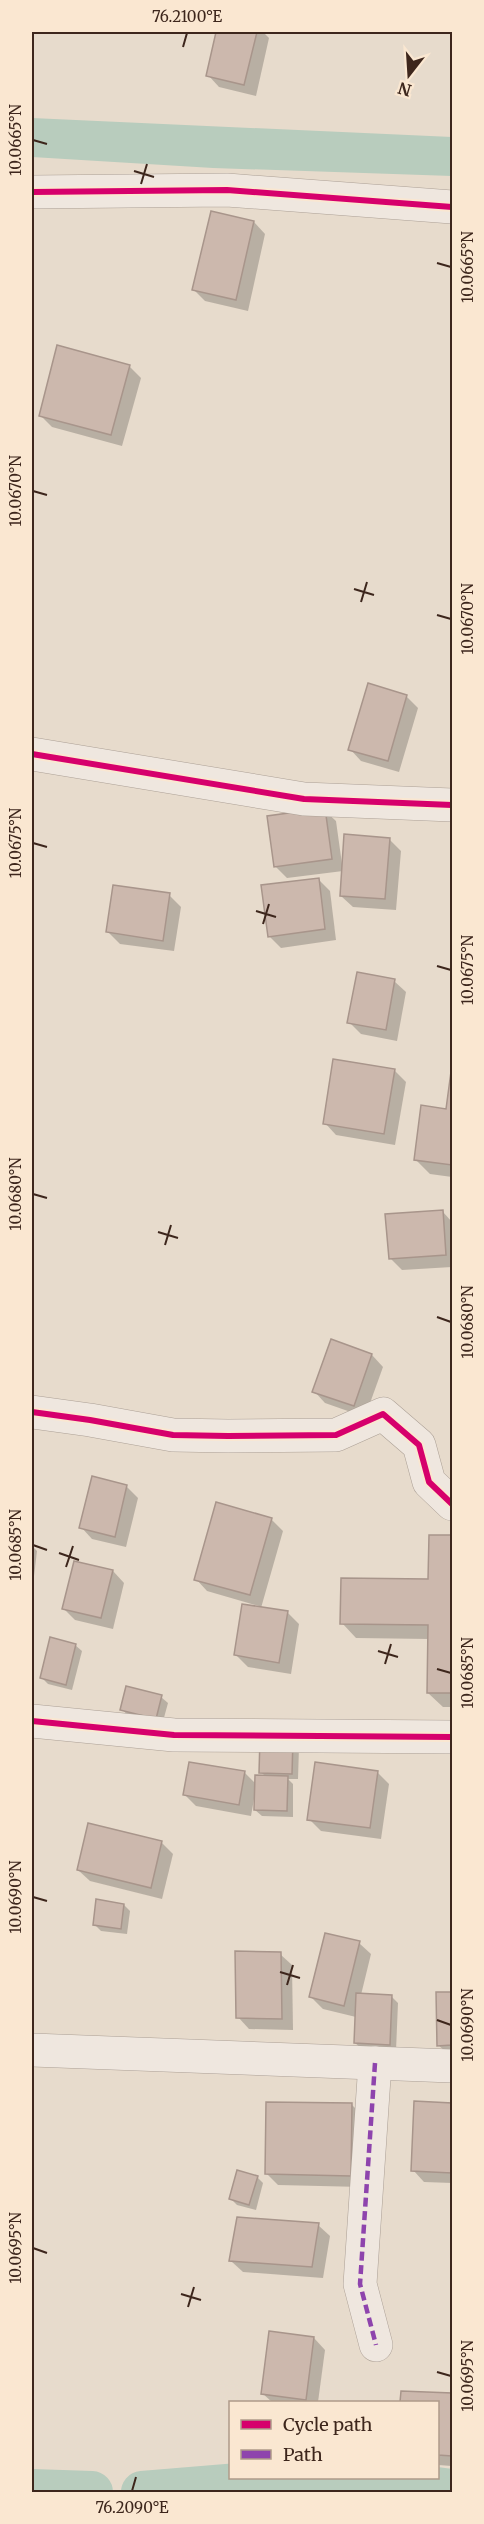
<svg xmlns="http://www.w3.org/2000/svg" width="484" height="2524" viewBox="0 0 484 2524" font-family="Merriweather,serif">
<rect width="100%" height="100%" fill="#e7dbcc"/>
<path fill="#b8ccbd" d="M32,118L452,137V176L213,168L32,157Z"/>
<g fill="#0003">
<path d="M218,32H263L269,38L256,96L219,87L208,75Z"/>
<path d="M254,222L265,234L248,311L205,301L194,290Z"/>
<path d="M129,366L141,378L122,446L52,427L40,415Z"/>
<path d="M406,696L418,708L399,772L361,761L350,749Z"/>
<path d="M324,810L336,821L342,864L389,839L401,851L396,910L353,907L341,896L343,871L287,878L275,866Z"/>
<path d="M318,879L330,891L336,940L281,948L269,936Z"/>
<path d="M169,895L181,907L174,951L120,944L108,932Z"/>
<path d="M394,981L406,992L397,1041L361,1034L349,1022Z"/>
<path d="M394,1070L406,1082L395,1145L336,1135L325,1123Z"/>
<path d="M452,1074V1177L430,1174L415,1159L447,1110Z"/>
<path d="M443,1212L452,1222V1267L402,1270L390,1258Z"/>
<path d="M372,1355L383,1367L365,1417L325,1403L314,1391Z"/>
<path d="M126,1486L138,1498L126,1547L92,1539L81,1527Z"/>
<path d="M271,1519L283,1531L261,1608L287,1612L299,1624L291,1674L248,1667L236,1655L259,1606L207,1591L196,1579Z"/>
<path d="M430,1536H452V1707H443L428,1693L429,1639L356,1638L342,1623L430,1581Z"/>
<path d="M32,1546L37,1551L32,1593Z"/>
<path d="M113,1571L124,1583L113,1629L75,1620L63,1608Z"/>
<path d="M75,1645L82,1651L72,1690L48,1684L42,1678Z"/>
<path d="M161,1697L168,1703L162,1725L128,1716L122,1709Z"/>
<path d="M299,1747L298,1779H288L293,1784V1817L262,1816L255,1810L256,1800L254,1799L251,1816L196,1806L185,1795L190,1763L245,1773L256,1784L266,1777L261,1772Z"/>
<path d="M377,1772L389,1784L381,1839L321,1831L309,1819Z"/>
<path d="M161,1842L173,1854L162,1899L90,1881L78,1870Z"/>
<path d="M124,1905L130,1911L127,1934L101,1931L94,1924Z"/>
<path d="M359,1943L371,1954L361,1995L392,1997L398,2003L396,2051L362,2049L355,2043L356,2017L323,2009L311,1997Z"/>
<path d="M280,1954L292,1965L293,2030L249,2029L238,2017Z"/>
<path d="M437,1993H452V2057L438,2045Z"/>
<path d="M416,2103L452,2105V2183L424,2182L413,2170Z"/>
<path d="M352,2105L363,2116L362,2187L278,2185L266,2173Z"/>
<path d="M257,2177L263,2183L256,2210L237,2205L231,2199Z"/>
<path d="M318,2225L330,2236L323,2278L243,2272L231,2261Z"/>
<path d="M314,2338L325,2350L318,2402H272L262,2393Z"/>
<path d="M402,2392L452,2394V2466L438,2465V2402H402Z"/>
</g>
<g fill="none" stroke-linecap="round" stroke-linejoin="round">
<g stroke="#b8ccbd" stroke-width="42">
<path d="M32,2490L92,2492"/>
<path d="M142,2492L251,2483L360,2478L452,2490"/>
</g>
</g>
<g fill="#ccb8ad" stroke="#a8958b" stroke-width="1.5">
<path d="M216,32H257L244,85L206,76Z"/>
<path d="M211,211L254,221L236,300L192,290Z"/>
<path d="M57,345L130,365L111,435L39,416Z"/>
<path d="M368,683L407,695L388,761L348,750Z"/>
<path d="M325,808L332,859L274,867L267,816Z"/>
<path d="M344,834L390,838L385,899L340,896Z"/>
<path d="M319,878L325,929L268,937L261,885Z"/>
<path d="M113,885L170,893L163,941L106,932Z"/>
<path d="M357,972L395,979L386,1030L347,1023Z"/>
<path d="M333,1059L395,1069L384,1134L323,1124Z"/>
<path d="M452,1064V1165L414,1160L421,1105L446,1109Z"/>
<path d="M443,1210L446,1255L389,1259L385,1214Z"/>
<path d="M331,1339L372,1354L354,1406L312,1392Z"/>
<path d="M92,1476L127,1485L115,1537L79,1528Z"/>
<path d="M216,1502L272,1518L250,1595L194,1580Z"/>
<path d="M429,1535H452V1693H427L428,1625L340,1624L341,1578L428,1579Z"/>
<path d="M74,1561L113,1570L101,1618L62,1609Z"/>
<path d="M242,1604L288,1611L279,1663L234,1655Z"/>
<path d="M50,1637L76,1644L66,1685L40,1678Z"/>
<path d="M126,1686L162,1695L156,1719L120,1710Z"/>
<path d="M260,1738L293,1739L292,1774L259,1773Z"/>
<path d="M189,1762L245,1771L239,1805L183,1795Z"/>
<path d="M315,1762L378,1771L370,1828L307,1820Z"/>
<path d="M255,1775L288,1776L287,1811L254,1810Z"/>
<path d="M88,1823L162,1841L151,1888L77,1870Z"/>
<path d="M96,1899L124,1904L121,1929L93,1925Z"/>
<path d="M325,1933L360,1941L344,2006L309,1997Z"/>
<path d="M235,1951L281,1952L282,2019L236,2018Z"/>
<path d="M436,1992H452V2045L437,2046Z"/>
<path d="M356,1993L392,1995L390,2045L354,2043Z"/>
<path d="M414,2101L452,2103V2173L411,2171Z"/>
<path d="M266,2102L352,2103L351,2176L265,2174Z"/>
<path d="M237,2170L258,2176L249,2205L229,2199Z"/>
<path d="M237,2217L319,2223L312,2267L229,2261Z"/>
<path d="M269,2331L314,2337L306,2400L261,2394Z"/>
<path d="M401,2391L452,2393V2456L438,2455V2402H400Z"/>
</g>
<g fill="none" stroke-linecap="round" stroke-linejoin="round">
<g stroke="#aca096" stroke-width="34">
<g id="minor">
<path d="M32,192L227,190L452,207"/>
<path d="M32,1412L90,1420L173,1435L228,1436L336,1435L383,1414L419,1445L429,1482L452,1504"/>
<path d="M32,1721L174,1735L452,1737"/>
<path d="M32,2050L452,2066"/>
<path d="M375,2063L360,2284L376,2345"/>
</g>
</g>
<g stroke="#aca096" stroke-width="34">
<path id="tertiary" d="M32,754L304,799L452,805"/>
</g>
<use href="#minor" stroke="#efe7df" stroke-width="33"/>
<use href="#tertiary" stroke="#efe7df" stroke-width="33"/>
<path stroke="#8e44ad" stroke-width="4.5" stroke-dasharray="9 4.5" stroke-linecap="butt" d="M375,2063L360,2284L376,2345"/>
<g stroke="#fae7d1" stroke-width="10">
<g id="cycleway">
<path d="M32,192L227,190L452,207"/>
<path d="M32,754L304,799L452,805"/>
<path d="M32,1412L90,1420L173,1435L228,1436L336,1435L383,1414L419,1445L429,1482L452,1504"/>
<path d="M32,1721L174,1735L452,1737"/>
</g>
</g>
<use href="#cycleway" stroke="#d6006c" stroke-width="6"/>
</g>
<path fill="none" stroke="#3d261c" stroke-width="2" d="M183,47L187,33M33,140L47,144M134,171L154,177M141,184L147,164M437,263L451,267M33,491L47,495M354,589L374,595M361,602L367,582M437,615L451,619M33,843L47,847M256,911L276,917M263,924L269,904M437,966L451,970M33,1194L47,1198M158,1232L178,1238M165,1245L171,1225M437,1317L451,1322M33,1545L47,1550M59,1553L79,1560M66,1567L73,1546M378,1651L398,1657M385,1664L391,1644M437,1669L451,1673M33,1897L47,1901M280,1972L300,1978M287,1985L293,1965M437,2020L451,2025M33,2248L47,2253M181,2294L201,2300M188,2307L194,2287M437,2372L451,2376M132,2491L136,2477"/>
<rect width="484" height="2524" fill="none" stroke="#fae7d1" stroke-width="66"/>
<rect x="229" y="2401" width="210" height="78" fill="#fae7d1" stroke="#ae9a89" stroke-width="1.5"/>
<rect x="241" y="2420" width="30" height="9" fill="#d6006c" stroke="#ae9a89" stroke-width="1.5"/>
<text x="283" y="2431" font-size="18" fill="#3d261c">Cycle path</text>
<rect x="241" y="2450" width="30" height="9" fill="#8e44ad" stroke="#ae9a89" stroke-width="1.5"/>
<text x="283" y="2461" font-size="18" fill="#3d261c">Path</text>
<g transform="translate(409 75) rotate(197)" stroke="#fae7d1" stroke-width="4.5" paint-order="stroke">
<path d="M0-4.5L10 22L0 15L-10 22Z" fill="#3d261c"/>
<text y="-9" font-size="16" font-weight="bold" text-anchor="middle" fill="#3d261c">N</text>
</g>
<rect x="33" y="33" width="418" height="2458" fill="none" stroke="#3d261c" stroke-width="2"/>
<g font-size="15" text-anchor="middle" fill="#3d261c">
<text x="187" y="22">76.2100°E</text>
<text transform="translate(16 140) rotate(-90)" y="5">10.0665°N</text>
<text transform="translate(468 267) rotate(-90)" y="5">10.0665°N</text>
<text transform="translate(16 491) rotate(-90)" y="5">10.0670°N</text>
<text transform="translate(468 619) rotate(-90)" y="5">10.0670°N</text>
<text transform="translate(16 843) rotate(-90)" y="5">10.0675°N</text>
<text transform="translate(468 970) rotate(-90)" y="5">10.0675°N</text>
<text transform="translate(16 1194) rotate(-90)" y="5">10.0680°N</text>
<text transform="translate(468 1322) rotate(-90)" y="5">10.0680°N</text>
<text transform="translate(16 1545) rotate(-90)" y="5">10.0685°N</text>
<text transform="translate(468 1673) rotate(-90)" y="5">10.0685°N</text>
<text transform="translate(16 1897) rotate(-90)" y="5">10.0690°N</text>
<text transform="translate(468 2025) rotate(-90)" y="5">10.0690°N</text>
<text transform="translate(16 2248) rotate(-90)" y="5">10.0695°N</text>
<text transform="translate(468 2376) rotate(-90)" y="5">10.0695°N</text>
<text x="132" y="2513">76.2090°E</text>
</g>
</svg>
